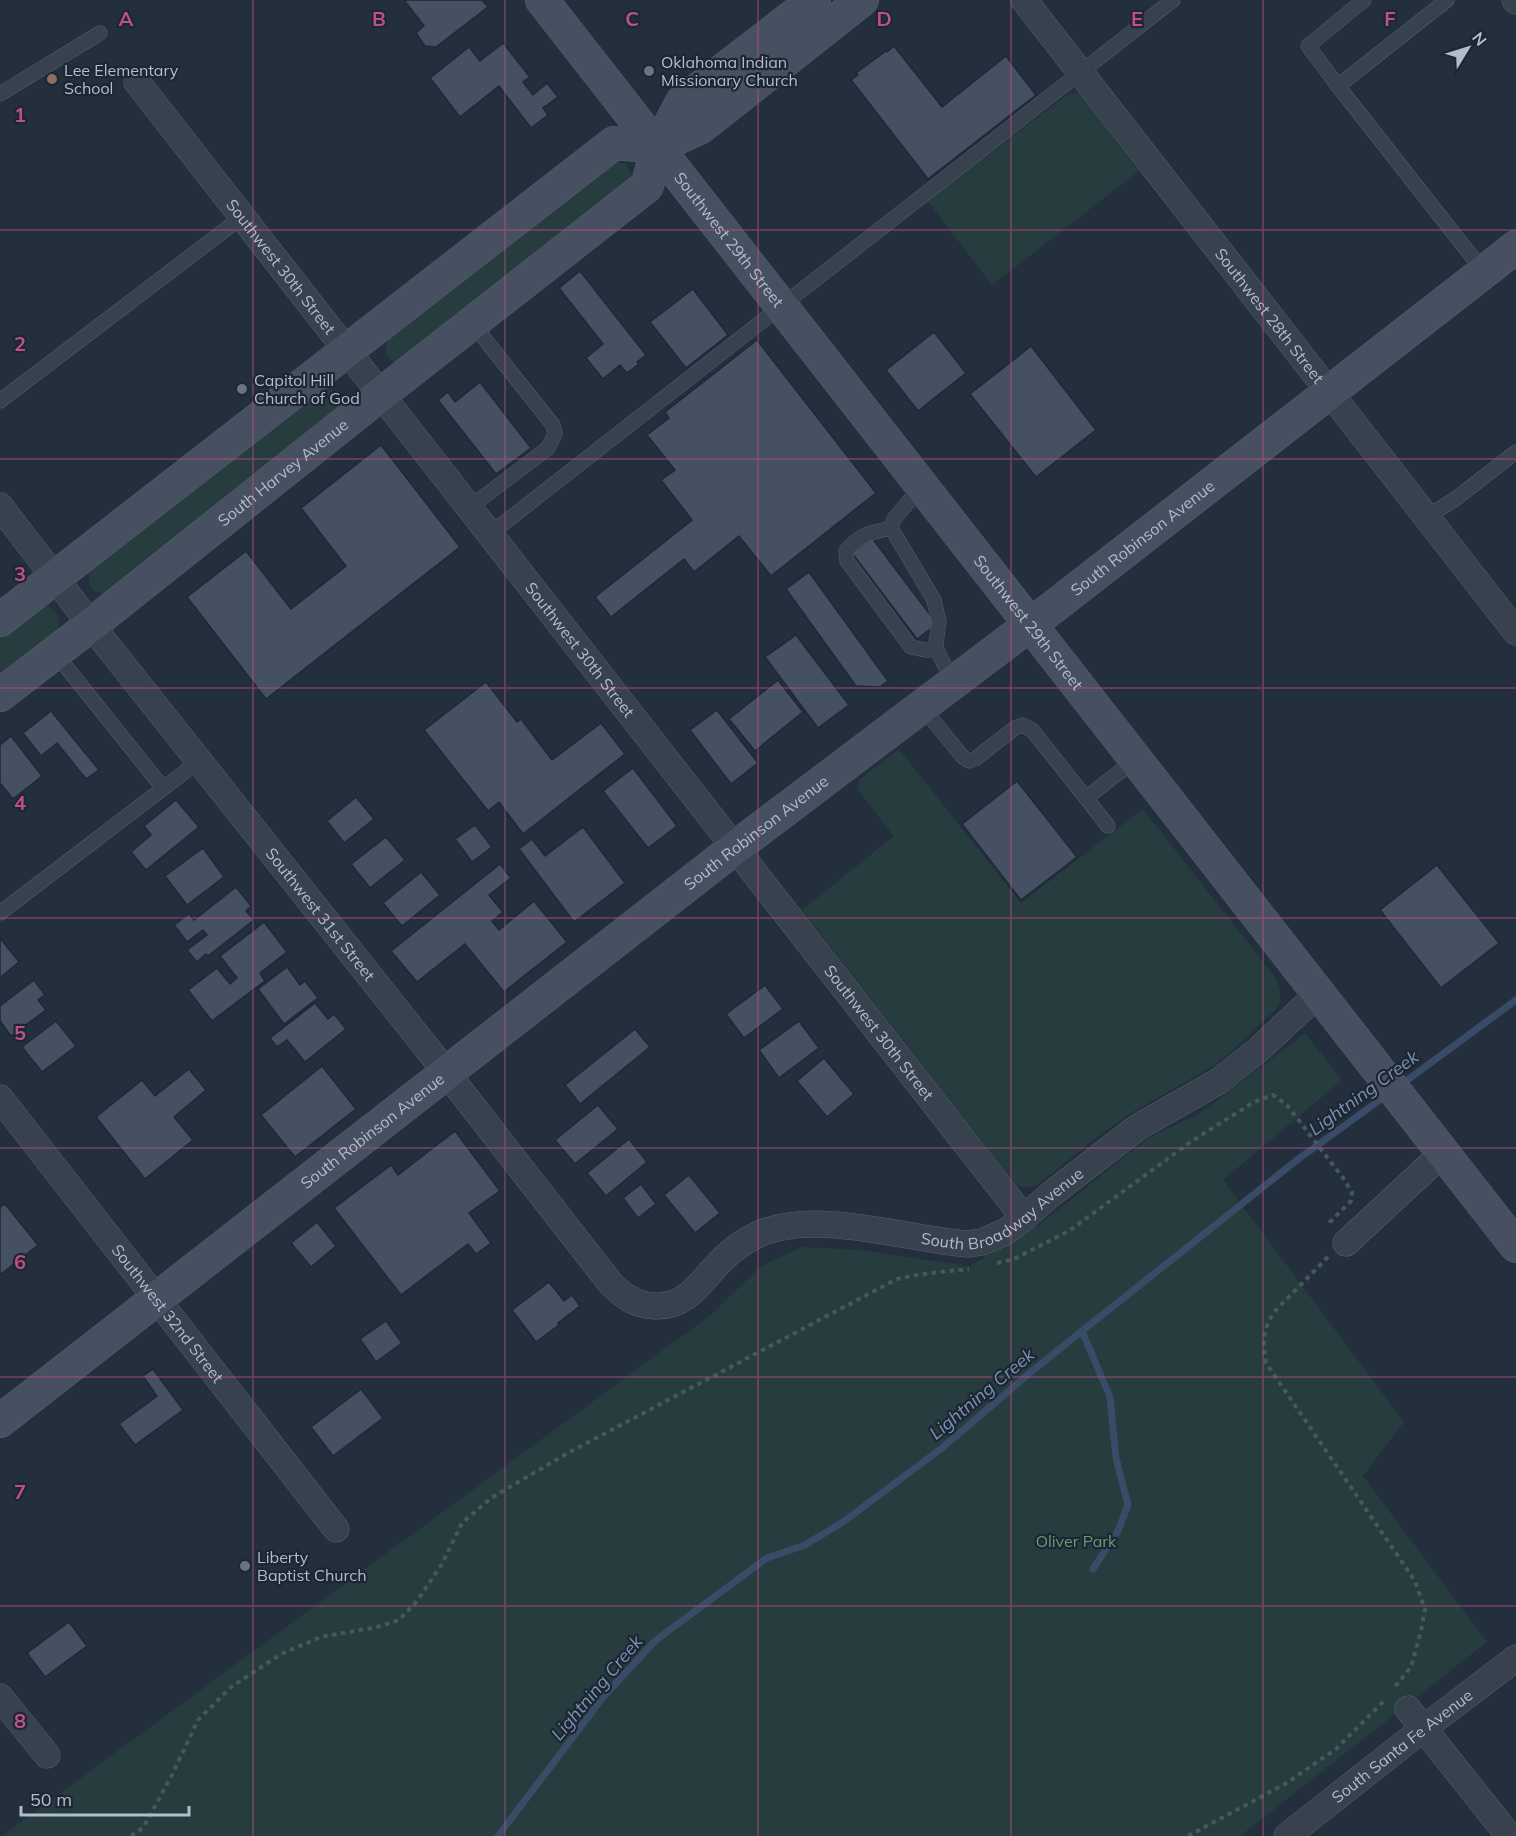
<svg xmlns="http://www.w3.org/2000/svg" width="1516" height="1836" viewBox="0 0 1516 1836" font-family="Mulish,sans-serif">
  <style>
    .green { fill: #263c3f }
    .lines { fill: none; stroke-linecap: round; stroke-linejoin: round }
    .stream { stroke: #394c67; stroke-width: 7 }
    .building { fill: #455162; stroke: #1f2835; stroke-width: 1.5 }
    .lane-casing { stroke: #565f6c; stroke-width: 15 }
    .street-casing { stroke: #565f6c; stroke-width: 27 }
    .secondary-casing { stroke: #565f6c; stroke-width: 34 }
    .path { stroke: #44595c; stroke-width: 4; stroke-dasharray: 4.5 4.5; stroke-linecap: butt }
    .lane { stroke: #38414e; stroke-width: 14 }
    .street { stroke: #38414e; stroke-width: 26 }
    .secondary { stroke: #465061; stroke-width: 33 }
    .grid { fill: none; stroke: #bd5182; stroke-width: 1.5; stroke-opacity: 0.55 }
    .worship-dot { fill: #6b7280; stroke: #1d2633; stroke-width: 2 }
    .education-dot { fill: #8d6e63; stroke: #1d2633; stroke-width: 2 }
    .labels { text-anchor: middle; stroke-width: 4.5; stroke-linejoin: round; paint-order: stroke }
    .poi-label { font-size: 16px; fill: #b4bcc9; stroke: #1d2633; text-anchor: start }
    .street-label { font-size: 16px; fill: #b4bcc9; stroke: #1d2633 }
    .park-label { font-size: 16px; fill: #6b9a76; stroke: #1d2633 }
    .water-label { font-size: 18px; font-style: italic; fill: #7c92b1; stroke: #1d2633 }
    .grid-label { font-size: 20px; text-anchor: middle; font-weight: bold; fill: #bd5182; stroke: #1d2633; stroke-width: 4.5; stroke-linejoin: round; paint-order: stroke }
  </style>
  <rect width="100%" height="100%" fill="#242f3e"/>
  <g class="green">
    <polygon points="1070,93 1080,94 1139,171 992,285 927,200"/>
    <path d="M617,162l9,2 5,8v9l-232,182c-14,-3 -16,-14 -10,-26l222,-173z"/>
    <path d="M328,388l11,6 3,7 -1,6 -231,185c-15,4 -25,-5 -20,-21l233,-181z"/>
    <path d="M48,606c11,6 13,13 9,25l-57,44v-38l39,-30z"/>
    <path d="M899,749l122,154 122,-94 132,168c5,11 7,19 3,30l-49,47 -14,11 -84,48 -33,23 -58,47c-10,6 -15,6 -25,1l-213,-274 92,-74 -37,-47 2,-9z"/>
    <polygon points="1305,1033 1342,1080 1223,1180 1404,1422 1363,1476 1487,1642 1240,1836 2,1836 712,1314 761,1266 802,1247 859,1250 970,1266 1039,1225 1148,1138 1201,1113"/>
  </g>
  <g class="lines">
    <g class="stream">
      <polyline points="1402,1084 1516,1000"/>
      <polyline points="1082,1331 1110,1397 1116,1458 1128,1505 1118,1531 1093,1569"/>
      <polyline points="498,1836 604,1696 656,1640 767,1558 805,1545 843,1522 942,1448 1031,1372 1082,1331 1297,1160 1388,1094"/>
    </g>
  </g>
  <g class="building">
    <polygon points="404,0 482,0 488,7 436,47 425,46 416,33 424,26"/>
    <polygon points="503,43 530,77 523,82 533,95 547,83 558,97 543,108 548,115 531,128 499,86 460,117 430,78 469,47 480,61"/>
    <polygon points="894,46 942,107 1006,56 1036,95 928,179 851,80 858,75 856,73 886,51 887,52"/>
    <polygon points="580,271 646,355 637,362 639,364 627,373 620,365 603,379 586,358 603,344 559,288"/>
    <polygon points="693,289 728,335 686,368 650,322"/>
    <polygon points="934,332 966,373 918,411 886,370"/>
    <polygon points="757,340 876,493 771,576 739,536 694,572 684,559 611,617 595,597 692,520 661,480 675,470 647,435 669,418 665,412"/>
    <polygon points="1031,346 1096,430 1036,477 970,394"/>
    <polygon points="480,382 531,448 496,474 438,400 448,392 455,402"/>
    <polygon points="381,445 460,547 266,699 187,597 246,551 291,609 346,566 301,508"/>
    <polygon points="872,538 937,624 917,639 852,553"/>
    <polygon points="809,572 888,681 880,687 856,686 786,589"/>
    <polygon points="796,635 849,705 818,728 765,657"/>
    <polygon points="778,680 803,712 755,751 729,719"/>
    <polygon points="486,682 517,722 521,719 552,760 601,723 625,754 523,834 499,802 488,811 424,730"/>
    <polygon points="717,710 758,763 731,784 690,730"/>
    <polygon points="51,711 99,770 86,779 57,743 41,756 23,733"/>
    <polygon points="11,736 42,776 13,799 0,783 0,745"/>
    <polygon points="633,768 677,826 648,848 603,791"/>
    <polygon points="1017,781 1077,857 1021,900 962,824"/>
    <polygon points="356,797 374,819 344,843 327,821"/>
    <polygon points="176,800 199,827 146,870 131,852 151,835 144,826"/>
    <polygon points="475,825 492,847 472,862 455,839"/>
    <polygon points="583,827 625,883 574,922 519,849 532,839 545,856"/>
    <polygon points="386,837 405,860 370,888 351,864"/>
    <polygon points="203,848 224,877 187,905 165,876"/>
    <polygon points="500,864 511,878 489,895 503,912 492,921 499,930 534,901 567,942 504,992 465,944 417,982 391,951"/>
    <polygon points="1437,865 1499,943 1441,988 1380,910"/>
    <polygon points="421,872 440,895 402,926 383,903"/>
    <polygon points="236,887 251,906 246,911 254,920 208,956 206,954 197,962 187,950 207,935 203,930 187,942 174,925 189,914 194,920"/>
    <polygon points="264,922 287,952 260,973 265,981 212,1021 188,990 217,968 230,984 237,978 220,956"/>
    <polygon points="0,938 19,962 0,978"/>
    <polygon points="287,967 300,985 305,981 318,998 284,1024 258,989"/>
    <polygon points="34,980 45,995 38,1000 46,1010 11,1036 0,1021 0,1006"/>
    <polygon points="765,985 783,1009 744,1038 726,1014"/>
    <polygon points="315,1003 328,1019 334,1014 346,1029 305,1062 287,1040 277,1047 270,1038"/>
    <polygon points="56,1021 76,1046 42,1072 22,1047"/>
    <polygon points="799,1021 819,1048 779,1078 759,1050"/>
    <polygon points="635,1029 650,1047 580,1104 565,1085"/>
    <polygon points="824,1058 854,1094 827,1117 797,1081"/>
    <polygon points="322,1066 356,1109 295,1157 261,1115"/>
    <polygon points="189,1069 206,1090 174,1117 193,1140 145,1179 96,1117 142,1080 155,1096"/>
    <polygon points="598,1105 618,1129 575,1164 555,1140"/>
    <polygon points="455,1131 500,1191 469,1213 491,1243 476,1254 468,1244 401,1295 334,1208 391,1165 398,1175"/>
    <polygon points="629,1139 647,1162 606,1196 587,1173"/>
    <polygon points="689,1175 720,1213 695,1233 664,1195"/>
    <polygon points="641,1184 656,1204 638,1218 623,1198"/>
    <polygon points="5,1204 38,1245 0,1275 0,1207"/>
    <polygon points="317,1222 336,1246 311,1267 291,1243"/>
    <polygon points="549,1282 564,1301 572,1295 580,1306 558,1323 559,1325 536,1342 512,1310"/>
    <polygon points="386,1321 402,1343 376,1362 360,1339"/>
    <polygon points="153,1369 183,1410 135,1445 119,1424 157,1396 143,1376"/>
    <polygon points="361,1389 383,1418 333,1456 311,1427"/>
    <polygon points="69,1622 87,1646 45,1677 27,1653"/>
  </g>
  <g class="lines">
    <defs>
      <g id="lane">
        <polyline points="1447,0 1338,86 1484,272"/>
        <polyline points="1338,86 1308,46 1364,0"/>
        <polyline points="0,94 100,33"/>
        <polyline points="0,401 242,217"/>
        <polyline points="922,486 894,519 891,528 934,600 939,622 936,643 937,650 953,682"/>
        <polyline points="469,508 548,448 555,434 553,425 472,323"/>
        <polyline points="1426,517 1454,500 1516,452"/>
        <path d="M891,528c-22,5 -31,6 -45,23l1,10 64,86 14,3h12"/>
        <polyline points="490,534 1173,0"/>
        <polyline points="55,653 163,788"/>
        <polyline points="921,706 963,757 969,761 975,759 1015,728 1022,725 1032,730 1086,798 1136,759"/>
        <polyline points="1086,798 1108,826"/>
        <polyline points="0,913 199,761"/>
      </g>
      <g id="street">
        <path id="s1" d="M1024,0l492,632"/>
        <polyline points="1515,0 1516,1"/>
        <path id="s2" d="M137,82l887,1136"/>
        <path id="s3" d="M0,506l91,119 355,447 165,212c13,13 25,21 44,22 30,1 44,-21 62,-41 11,-12 25,-23 40,-30 59,-27 148,4 210,9l15,-2 23,-10 19,-14 26,-23 88,-68 81,-46 39,-31 61,-57"/>
        <path id="s4" d="M0,1098l336,431"/>
        <polyline points="1346,1243 1443,1153"/>
        <polyline points="0,1697 47,1755"/>
        <polyline points="1408,1709 1509,1836"/>
        <path id="s5" d="M1287,1836l137,-108 92,-70"/>
      </g>
      <g id="secondary">
        <path id="s6" d="M542,0l974,1246"/>
        <polyline points="0,620 614,143 658,147 701,127 862,0"/>
        <path id="s7" d="M0,695l91,-70 289,-230 267,-209 11,-39 24,-45 132,-102"/>
        <path id="s8" d="M0,1421l736,-574 320,-242 460,-358"/>
      </g>
    </defs>
    <use href="#lane" class="lane-casing"/>
    <use href="#street" class="street-casing"/>
    <use href="#secondary" class="secondary-casing"/>
    <g class="path">
      <path d="M1328,1257l-54,55c-12,19 -11,30 -8,51l149,218 10,28 -4,22 -10,36 -17,21"/>
      <polyline points="997,1263 1014,1259 1069,1231 1192,1141 1254,1102 1273,1095 1287,1105 1343,1178 1352,1192 1351,1201 1330,1222 1329,1226"/>
      <polyline points="131,1836 143,1828 172,1775 198,1720 231,1687 281,1654 321,1637 377,1627 399,1620 417,1601 442,1564 462,1523 491,1498 568,1453 897,1279 922,1274 969,1269"/>
      <polyline points="1188,1836 1285,1784 1336,1749 1386,1699"/>
    </g>
    <use href="#lane" class="lane"/>
    <use href="#street" class="street"/>
    <use href="#secondary" class="secondary"/>
  </g>
  <path class="grid" d="M253,0v1836M505,0v1836M758,0v1836M1011,0v1836M1263,0v1836M0,230h1516M0,459h1516M0,688h1516M0,918h1516M0,1148h1516M0,1377h1516M0,1606h1516"/>
  <g class="worship-dot">
    <circle cx="649" cy="71" r="6"/>
    <circle cx="242" cy="389" r="6"/>
    <circle cx="245" cy="1566" r="6"/>
  </g>
  <circle class="education-dot" cx="52" cy="79" r="6"/>
  <g class="labels">
    <g class="poi-label">
      <text x="661" y="68">Oklahoma Indian<tspan x="661" dy="18">Missionary Church</tspan></text>
      <text x="64" y="76">Lee Elementary<tspan x="64" dy="18">School</tspan></text>
      <text x="254" y="386">Capitol Hill<tspan x="254" dy="18">Church of God</tspan></text>
      <text x="257" y="1563">Liberty<tspan x="257" dy="18">Baptist Church</tspan></text>
    </g>
    <g class="street-label">
      <text dy="6" stroke="none"><textPath href="#s6" startOffset="304">Southwest 29th Street</textPath></text>
      <text dy="6" stroke="none"><textPath href="#s2" startOffset="234">Southwest 30th Street</textPath></text>
      <text dy="6" stroke="none"><textPath href="#s1" startOffset="400">Southwest 28th Street</textPath></text>
      <text dy="6" stroke="none"><textPath href="#s7" startOffset="360">South Harvey Avenue</textPath></text>
      <text dy="6" stroke="none"><textPath href="#s8" startOffset="1444">South Robinson Avenue</textPath></text>
      <text dy="6" stroke="none"><textPath href="#s6" startOffset="790">Southwest 29th Street</textPath></text>
      <text dy="6" stroke="none"><textPath href="#s2" startOffset="720">Southwest 30th Street</textPath></text>
      <text dy="6" stroke="none"><textPath href="#s8" startOffset="958">South Robinson Avenue</textPath></text>
      <text dy="6" stroke="none"><textPath href="#s3" startOffset="519">Southwest 31st Street</textPath></text>
      <text dy="6" stroke="none"><textPath href="#s2" startOffset="1206">Southwest 30th Street</textPath></text>
      <text dy="6" stroke="none"><textPath href="#s8" startOffset="472">South Robinson Avenue</textPath></text>
      <text dy="6" stroke="none"><textPath href="#s3" startOffset="1426">South Broadway Avenue</textPath></text>
      <text dy="6" stroke="none"><textPath href="#s4" startOffset="273">Southwest 32nd Street</textPath></text>
      <text dy="6" stroke="none"><textPath href="#s5" startOffset="146">South Santa Fe Avenue</textPath></text>
    </g>
    <g class="park-label">
      <text x="1076" y="1547">Oliver Park</text>
    </g>
    <g class="water-label">
      <text transform="translate(1364 1093) rotate(-36)" y="6">Lightning Creek</text>
      <text transform="translate(982 1394) rotate(-40)" y="6">Lightning Creek</text>
      <text transform="translate(597 1688) rotate(-50)" y="6">Lightning Creek</text>
    </g>
  </g>
  <g class="grid-label">
    <text x="126" y="26">A</text>
    <text x="379" y="26">B</text>
    <text x="632" y="26">C</text>
    <text x="884" y="26">D</text>
    <text x="1137" y="26">E</text>
    <text x="1390" y="26">F</text>
    <text x="20" y="122">1</text>
    <text x="20" y="351">2</text>
    <text x="20" y="581">3</text>
    <text x="20" y="810">4</text>
    <text x="20" y="1040">5</text>
    <text x="20" y="1269">6</text>
    <text x="20" y="1499">7</text>
    <text x="20" y="1728">8</text>
  </g>
  <g transform="translate(1468 48) rotate(52)" stroke="#1d2633" stroke-width="4.5" paint-order="stroke">
  <path d="M0-4.5L10 22L0 15L-10 22Z" fill="#b4bcc9"/>
  <text y="-9" font-size="16" font-weight="bold" text-anchor="middle" fill="#b4bcc9">N</text>
  </g>
  <path d="M21 1806v9h168v-9" fill="none" stroke="#b4bcc9" stroke-width="3"/>
  <text x="30" y="1806" font-size="18" fill="#b4bcc9" stroke="#1d2633" stroke-width="4.5" paint-order="stroke">50 m</text>
</svg>
